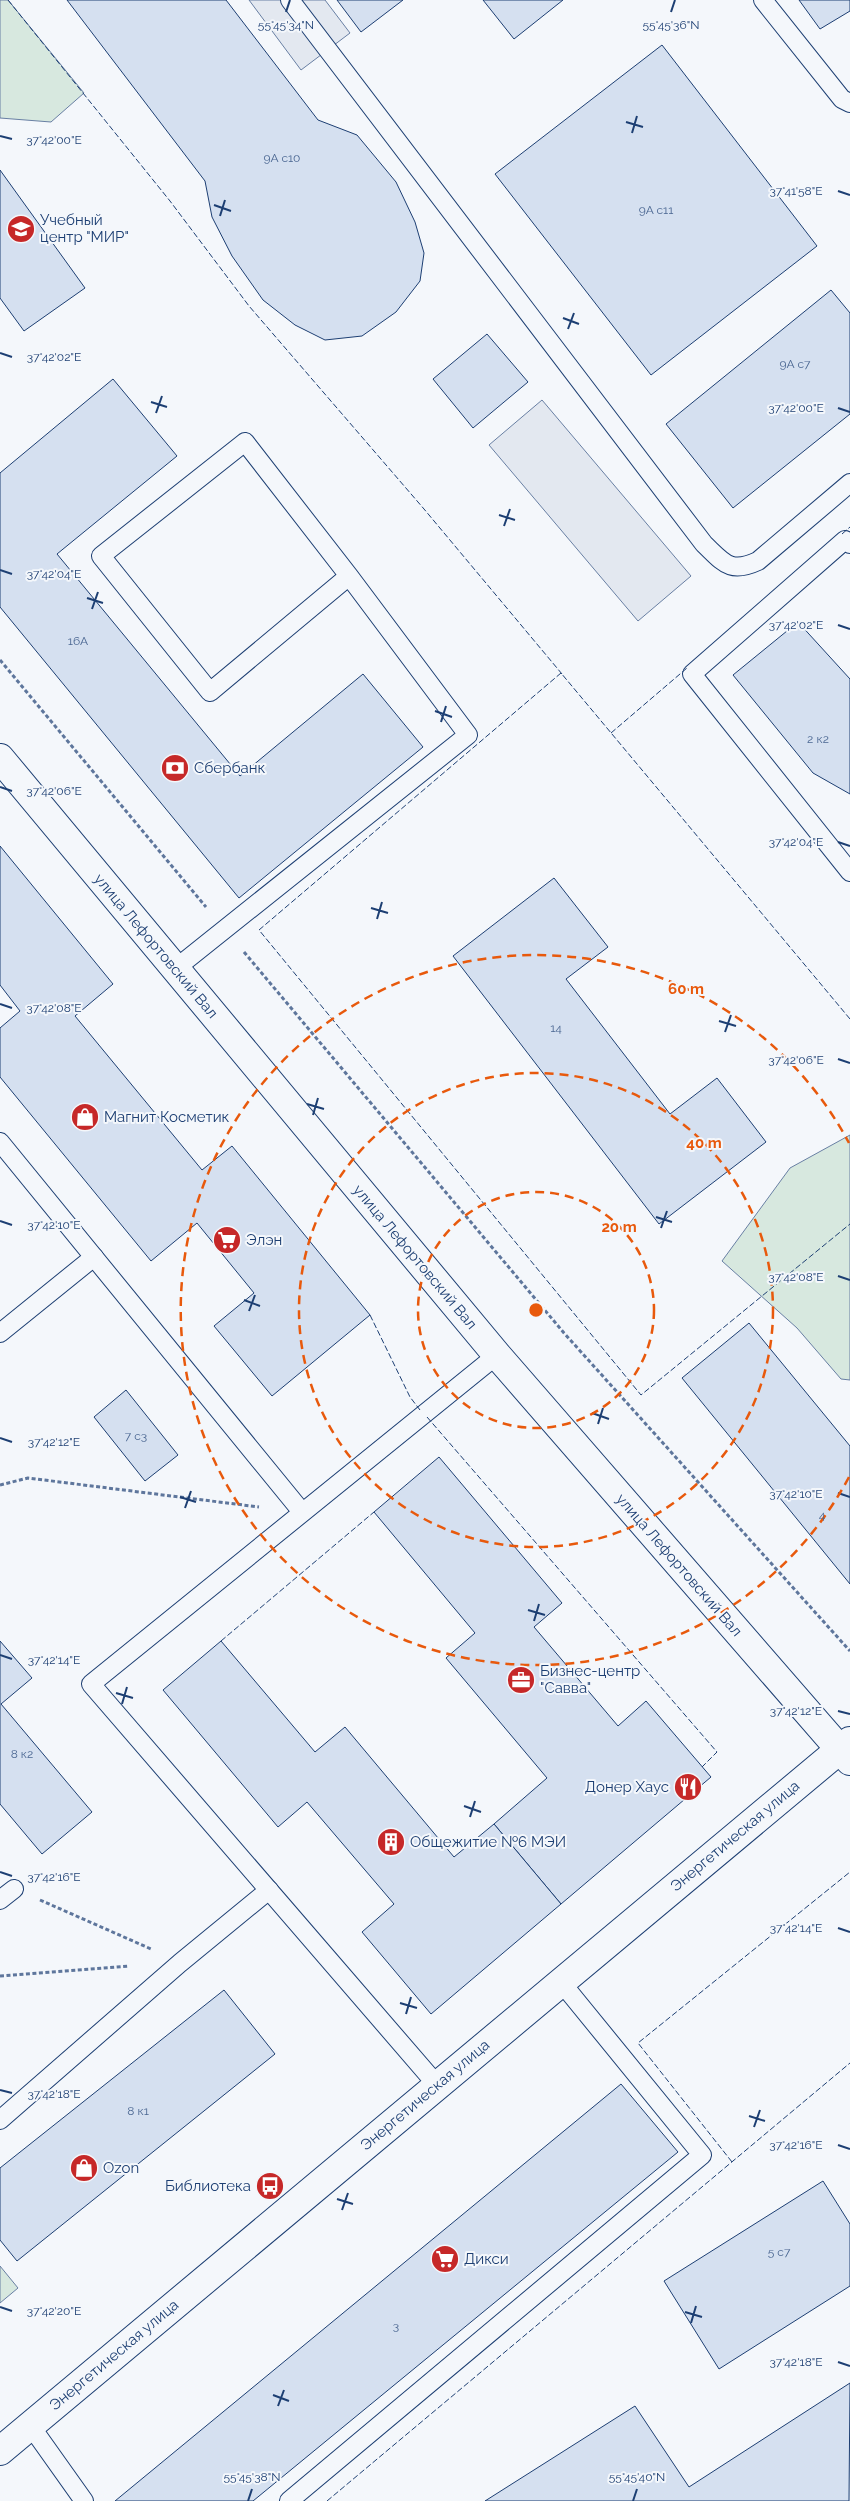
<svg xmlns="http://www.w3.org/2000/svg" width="850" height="2501" viewBox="0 0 850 2501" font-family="Raleway,sans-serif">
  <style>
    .green { fill: #d7e8df; stroke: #687fa3 }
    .parking { fill: #e3e8f0; stroke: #687fa3 }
    .building { fill: #d5e0f0; stroke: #1d3f73 }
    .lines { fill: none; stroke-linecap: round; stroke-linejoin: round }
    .service-casing { stroke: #1d3f73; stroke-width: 20 }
    .minor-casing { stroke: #1d3f73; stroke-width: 30 }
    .path { stroke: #5e769c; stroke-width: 3; stroke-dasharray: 4 2.5; stroke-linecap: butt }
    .service { stroke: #f4f7fb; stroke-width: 18 }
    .minor { stroke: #f4f7fb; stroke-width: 28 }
    .fence { stroke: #1d3f73; stroke-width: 1; stroke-dasharray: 6 2.5; stroke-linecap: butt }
    .ticks { fill: none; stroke: #1d3f73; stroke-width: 2 }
    .ring { fill: none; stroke: #e8590c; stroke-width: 2.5; stroke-dasharray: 9 6 }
    .labels { text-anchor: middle; stroke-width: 4; stroke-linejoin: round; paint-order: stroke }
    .number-label { font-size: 12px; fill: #4b6792 }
    .poi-label { font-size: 15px; fill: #1d3f73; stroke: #f4f7fb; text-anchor: start }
    .street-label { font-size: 15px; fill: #1d3f73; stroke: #f4f7fb }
    .ticks-label { font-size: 12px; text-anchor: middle; fill: #1d3f73; stroke: #f4f7fb; stroke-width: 4; stroke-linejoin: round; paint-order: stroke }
    .centre { fill: #e8590c; stroke: #f4f7fb; stroke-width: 2.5 }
    .ring-label { font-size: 15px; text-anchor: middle; font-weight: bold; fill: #e8590c; stroke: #f4f7fb; stroke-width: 4; stroke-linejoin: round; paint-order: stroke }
  </style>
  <rect width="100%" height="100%" fill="#f4f7fb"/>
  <g class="green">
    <polygon points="0,0 8,0 84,93 51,122 0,118"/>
    <polygon points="850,1135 850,1380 841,1379 797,1328 722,1261 790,1168"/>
    <polygon points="0,2266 18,2288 0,2303"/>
  </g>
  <g class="parking">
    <polygon points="249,0 325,0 350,33 301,70"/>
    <polygon points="542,400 691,576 638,621 489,445"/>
  </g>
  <g class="building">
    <polygon points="67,0 226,0 318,120 357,135 396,182 415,222 424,253 420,281 396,312 362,336 325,340 295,325 263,300 232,256 212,217 205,181"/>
    <polygon points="337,0 403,0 361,32"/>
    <polygon points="483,0 563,0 514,39"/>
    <polygon points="799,0 850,0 850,11 820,29"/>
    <polygon points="662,45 817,246 651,375 495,174"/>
    <polygon points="0,170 85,288 24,331 0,298"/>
    <polygon points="831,290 850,313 850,414 733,508 666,424"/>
    <polygon points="487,334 528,382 473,428 433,379"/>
    <polygon points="113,379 177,456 57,554 240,776 363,674 423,747 239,898 0,607 0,473"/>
    <polygon points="798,622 850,679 850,794 813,773 733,675"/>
    <polygon points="0,846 113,984 75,1016 202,1170 232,1146 370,1315 272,1396 214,1326 254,1293 197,1223 151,1261 0,1077 0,1028 20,1011 0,985"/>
    <polygon points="554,878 608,947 566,979 670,1114 717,1078 766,1142 659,1224 453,956"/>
    <polygon points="749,1323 850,1446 850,1584 682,1378"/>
    <polygon points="126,1390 178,1455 145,1481 94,1417"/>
    <polygon points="439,1457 562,1603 534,1627 618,1726 646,1701 711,1777 561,1904 494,1824 547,1778 446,1658 475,1633 374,1512"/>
    <polygon points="0,1641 32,1678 1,1704 92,1812 42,1854 0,1804"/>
    <polygon points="221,1641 315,1752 345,1727 454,1857 494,1824 561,1904 431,2014 362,1932 394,1904 307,1802 278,1827 163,1690"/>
    <polygon points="224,1990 275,2054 17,2261 0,2240 0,2168"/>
    <polygon points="621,2084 678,2152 253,2501 115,2501"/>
    <polygon points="823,2181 850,2224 850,2286 719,2369 664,2281"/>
    <polygon points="850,2383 849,2501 485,2501 635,2406 689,2487"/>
  </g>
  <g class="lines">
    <defs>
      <g id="service">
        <path d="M290,0l414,544c20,19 26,30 54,17l92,-78"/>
        <polyline points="763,0 842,99 850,103"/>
        <polyline points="850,544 845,540 692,674 850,872"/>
        <polyline points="175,969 468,735 349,576 245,442 101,556 210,692 349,576"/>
        <polyline points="0,1142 302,1512"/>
        <polyline points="0,1333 94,1257"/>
        <polyline points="0,1900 14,1889"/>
        <polyline points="437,2085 91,1684 497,1355"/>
        <polyline points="0,2120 180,1963 269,1890"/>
        <polyline points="30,2425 84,2501"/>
        <polyline points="289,2501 702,2155 561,1982"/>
      </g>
      <g id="minor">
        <polyline points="0,758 497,1355 850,1761"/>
        <polyline points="0,2451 850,1741"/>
      </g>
    </defs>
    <use href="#service" class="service-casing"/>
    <use href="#minor" class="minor-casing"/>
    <g class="path">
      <polyline points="0,660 206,907"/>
      <polyline points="244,952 564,1333 850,1651"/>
      <polyline points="0,1485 28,1478 259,1507"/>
      <polyline points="40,1900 151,1949"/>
      <polyline points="0,1976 129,1966"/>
    </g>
    <use href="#service" class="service"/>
    <use href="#minor" class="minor"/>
    <g class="fence">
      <polyline points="8,0 170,201 249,306 424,509 562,674"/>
      <polyline points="842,534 850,527"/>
      <polyline points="611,733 687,668"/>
      <polyline points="850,1019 561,673 259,930 641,1395 850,1224"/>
      <polyline points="370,1315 410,1397 420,1410"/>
      <polyline points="427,1417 717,1752 702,1767"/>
      <polyline points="221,1641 374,1512"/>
      <polyline points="732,2162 638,2043 850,1872"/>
      <polyline points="327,2501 850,2063"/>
    </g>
  </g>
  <path class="ticks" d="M286,12l4,-12M671,12l4,-12M626,122l17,5M632,133l5,-17M0,136l12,3M838,191l12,4M214,205l17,6M220,216l5,-16M563,318l16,6M568,329l6,-16M0,353l12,4M151,402l16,5M838,408l12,4M156,413l6,-17M499,515l16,5M504,526l6,-17M0,570l12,4M87,598l16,5M92,609l6,-17M838,625l12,4M435,711l17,6M441,722l5,-16M0,787l12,4M838,842l12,4M371,908l17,5M377,919l5,-17M0,1004l12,4M719,1021l17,5M725,1032l6,-17M838,1059l12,4M307,1104l17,5M313,1115l5,-17M656,1217l16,5M0,1221l12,4M661,1228l6,-17M838,1276l12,4M244,1300l16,6M249,1311l6,-16M592,1413l17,6M598,1424l5,-16M0,1438l12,4M838,1493l12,4M180,1497l16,5M185,1508l6,-17M528,1610l17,5M534,1621l5,-17M0,1655l12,4M116,1693l17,5M122,1704l5,-17M838,1711l12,3M464,1806l17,6M470,1817l5,-16M0,1872l12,4M838,1928l12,4M400,2003l17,5M406,2014l5,-17M0,2090l12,3M749,2116l16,5M754,2127l6,-17M838,2145l12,4M337,2199l16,5M342,2210l6,-17M0,2307l12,4M685,2312l17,5M691,2323l5,-17M838,2362l12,4M273,2395l16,6M278,2406l6,-16M248,2501l4,-12M633,2501l4,-12"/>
  <g class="ring">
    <circle cx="536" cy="1310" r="118"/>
    <circle cx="536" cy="1310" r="237"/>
    <path d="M849 1477A355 355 0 1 1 849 1143"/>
  </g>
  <defs>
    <symbol id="school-disc" viewBox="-11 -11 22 22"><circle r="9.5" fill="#c62828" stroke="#f4f7fb"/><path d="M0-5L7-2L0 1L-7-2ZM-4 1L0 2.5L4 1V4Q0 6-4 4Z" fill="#fff"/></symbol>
    <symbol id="bank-disc" viewBox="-11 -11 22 22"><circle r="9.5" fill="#c62828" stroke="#f4f7fb"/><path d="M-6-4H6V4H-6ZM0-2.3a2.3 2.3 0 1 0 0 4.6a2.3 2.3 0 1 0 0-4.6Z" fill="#fff"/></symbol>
    <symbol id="shop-disc" viewBox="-11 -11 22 22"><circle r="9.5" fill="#c62828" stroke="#f4f7fb"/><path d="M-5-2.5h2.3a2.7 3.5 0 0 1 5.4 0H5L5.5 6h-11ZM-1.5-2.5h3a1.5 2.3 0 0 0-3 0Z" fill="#fff"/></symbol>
    <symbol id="supermarket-disc" viewBox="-11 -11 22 22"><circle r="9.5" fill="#c62828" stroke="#f4f7fb"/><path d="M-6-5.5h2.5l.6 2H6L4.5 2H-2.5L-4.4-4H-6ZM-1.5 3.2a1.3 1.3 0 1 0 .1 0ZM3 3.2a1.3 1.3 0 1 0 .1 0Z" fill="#fff"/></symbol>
    <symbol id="office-disc" viewBox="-11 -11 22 22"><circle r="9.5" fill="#c62828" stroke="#f4f7fb"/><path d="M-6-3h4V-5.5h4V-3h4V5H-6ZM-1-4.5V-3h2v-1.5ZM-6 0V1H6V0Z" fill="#fff"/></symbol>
    <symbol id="restaurant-disc" viewBox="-11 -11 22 22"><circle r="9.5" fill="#c62828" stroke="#f4f7fb"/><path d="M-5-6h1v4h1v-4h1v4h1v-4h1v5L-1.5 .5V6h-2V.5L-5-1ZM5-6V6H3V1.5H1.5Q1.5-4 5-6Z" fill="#fff"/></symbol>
    <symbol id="building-disc" viewBox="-11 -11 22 22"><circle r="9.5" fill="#c62828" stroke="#f4f7fb"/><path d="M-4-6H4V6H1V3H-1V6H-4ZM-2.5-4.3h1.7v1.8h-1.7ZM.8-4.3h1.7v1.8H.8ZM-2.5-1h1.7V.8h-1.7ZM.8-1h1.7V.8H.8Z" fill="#fff"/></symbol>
    <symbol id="bus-disc" viewBox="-11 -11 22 22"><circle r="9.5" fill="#c62828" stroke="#f4f7fb"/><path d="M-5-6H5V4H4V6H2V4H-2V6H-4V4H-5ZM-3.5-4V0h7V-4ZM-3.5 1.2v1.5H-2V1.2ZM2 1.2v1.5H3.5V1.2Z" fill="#fff"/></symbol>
  </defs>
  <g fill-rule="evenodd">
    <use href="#school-disc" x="5" y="213" width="32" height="32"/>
    <use href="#bank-disc" x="159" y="752" width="32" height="32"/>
    <use href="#shop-disc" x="69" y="1101" width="32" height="32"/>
    <use href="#supermarket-disc" x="211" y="1224" width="32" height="32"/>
    <use href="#office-disc" x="505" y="1664" width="32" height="32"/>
    <use href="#restaurant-disc" x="672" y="1771" width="32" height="32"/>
    <use href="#building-disc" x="375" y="1826" width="32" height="32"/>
    <use href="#shop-disc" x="68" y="2152" width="32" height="32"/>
    <use href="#bus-disc" x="254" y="2170" width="32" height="32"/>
    <use href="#supermarket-disc" x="429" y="2243" width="32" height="32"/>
  </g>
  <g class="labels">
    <g class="number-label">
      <text x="282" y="162">9А с10</text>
      <text x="656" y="214">9А с11</text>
      <text x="795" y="368">9А с7</text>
      <text x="78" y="645">16А</text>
      <text x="818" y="743">2 к2</text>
      <text x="556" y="1032">14</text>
      <text x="136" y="1440">7 с3</text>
      <text x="822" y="1519">4</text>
      <text x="22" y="1758">8 к2</text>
      <text x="138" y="2115">8 к1</text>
      <text x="779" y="2256">5 с7</text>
      <text x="396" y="2330">3</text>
    </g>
    <g class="poi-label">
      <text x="40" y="225">Учебный<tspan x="40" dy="17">центр "МИР"</tspan></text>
      <text x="194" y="773">Сбербанк</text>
      <text x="104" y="1122">Магнит Косметик</text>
      <text x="246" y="1245">Элэн</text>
      <text x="540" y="1676">Бизнес-центр<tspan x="540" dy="17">"Савва"</tspan></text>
      <text x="669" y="1792" text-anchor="end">Донер Хаус</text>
      <text x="410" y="1847">Общежитие №6 МЭИ</text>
      <text x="103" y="2173">Ozon</text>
      <text x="251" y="2191" text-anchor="end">Библиотека</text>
      <text x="464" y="2264">Дикси</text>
    </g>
    <g class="street-label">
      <text transform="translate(156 946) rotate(50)" y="5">улица Лефортовский Вал</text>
      <text transform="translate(415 1257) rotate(50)" y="5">улица Лефортовский Вал</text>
      <text transform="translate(679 1565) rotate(49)" y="5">улица Лефортовский Вал</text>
      <text transform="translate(735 1836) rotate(-40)" y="5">Энергетическая улица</text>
      <text transform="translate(425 2095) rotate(-40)" y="5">Энергетическая улица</text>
      <text transform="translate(114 2355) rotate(-40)" y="5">Энергетическая улица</text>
    </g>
  </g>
  <g class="ticks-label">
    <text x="286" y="29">55°45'34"N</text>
    <text x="671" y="29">55°45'36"N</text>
    <text x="54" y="144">37°42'00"E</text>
    <text x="796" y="195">37°41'58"E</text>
    <text x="54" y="361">37°42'02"E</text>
    <text x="796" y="412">37°42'00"E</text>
    <text x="54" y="578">37°42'04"E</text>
    <text x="796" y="629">37°42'02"E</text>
    <text x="54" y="795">37°42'06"E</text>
    <text x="796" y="846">37°42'04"E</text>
    <text x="54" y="1012">37°42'08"E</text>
    <text x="796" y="1064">37°42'06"E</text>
    <text x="54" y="1229">37°42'10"E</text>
    <text x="796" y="1281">37°42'08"E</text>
    <text x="54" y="1446">37°42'12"E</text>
    <text x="796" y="1498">37°42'10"E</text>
    <text x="54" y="1664">37°42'14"E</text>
    <text x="796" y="1715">37°42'12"E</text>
    <text x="54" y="1881">37°42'16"E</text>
    <text x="796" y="1932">37°42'14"E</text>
    <text x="54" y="2098">37°42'18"E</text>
    <text x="796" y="2149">37°42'16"E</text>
    <text x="54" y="2315">37°42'20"E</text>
    <text x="796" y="2366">37°42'18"E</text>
    <text x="252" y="2481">55°45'38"N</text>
    <text x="637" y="2481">55°45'40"N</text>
  </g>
  <circle cx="536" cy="1310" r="8" class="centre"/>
  <g class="ring-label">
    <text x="686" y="994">60 m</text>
    <text x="704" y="1148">40 m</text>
    <text x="619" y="1232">20 m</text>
  </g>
</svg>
